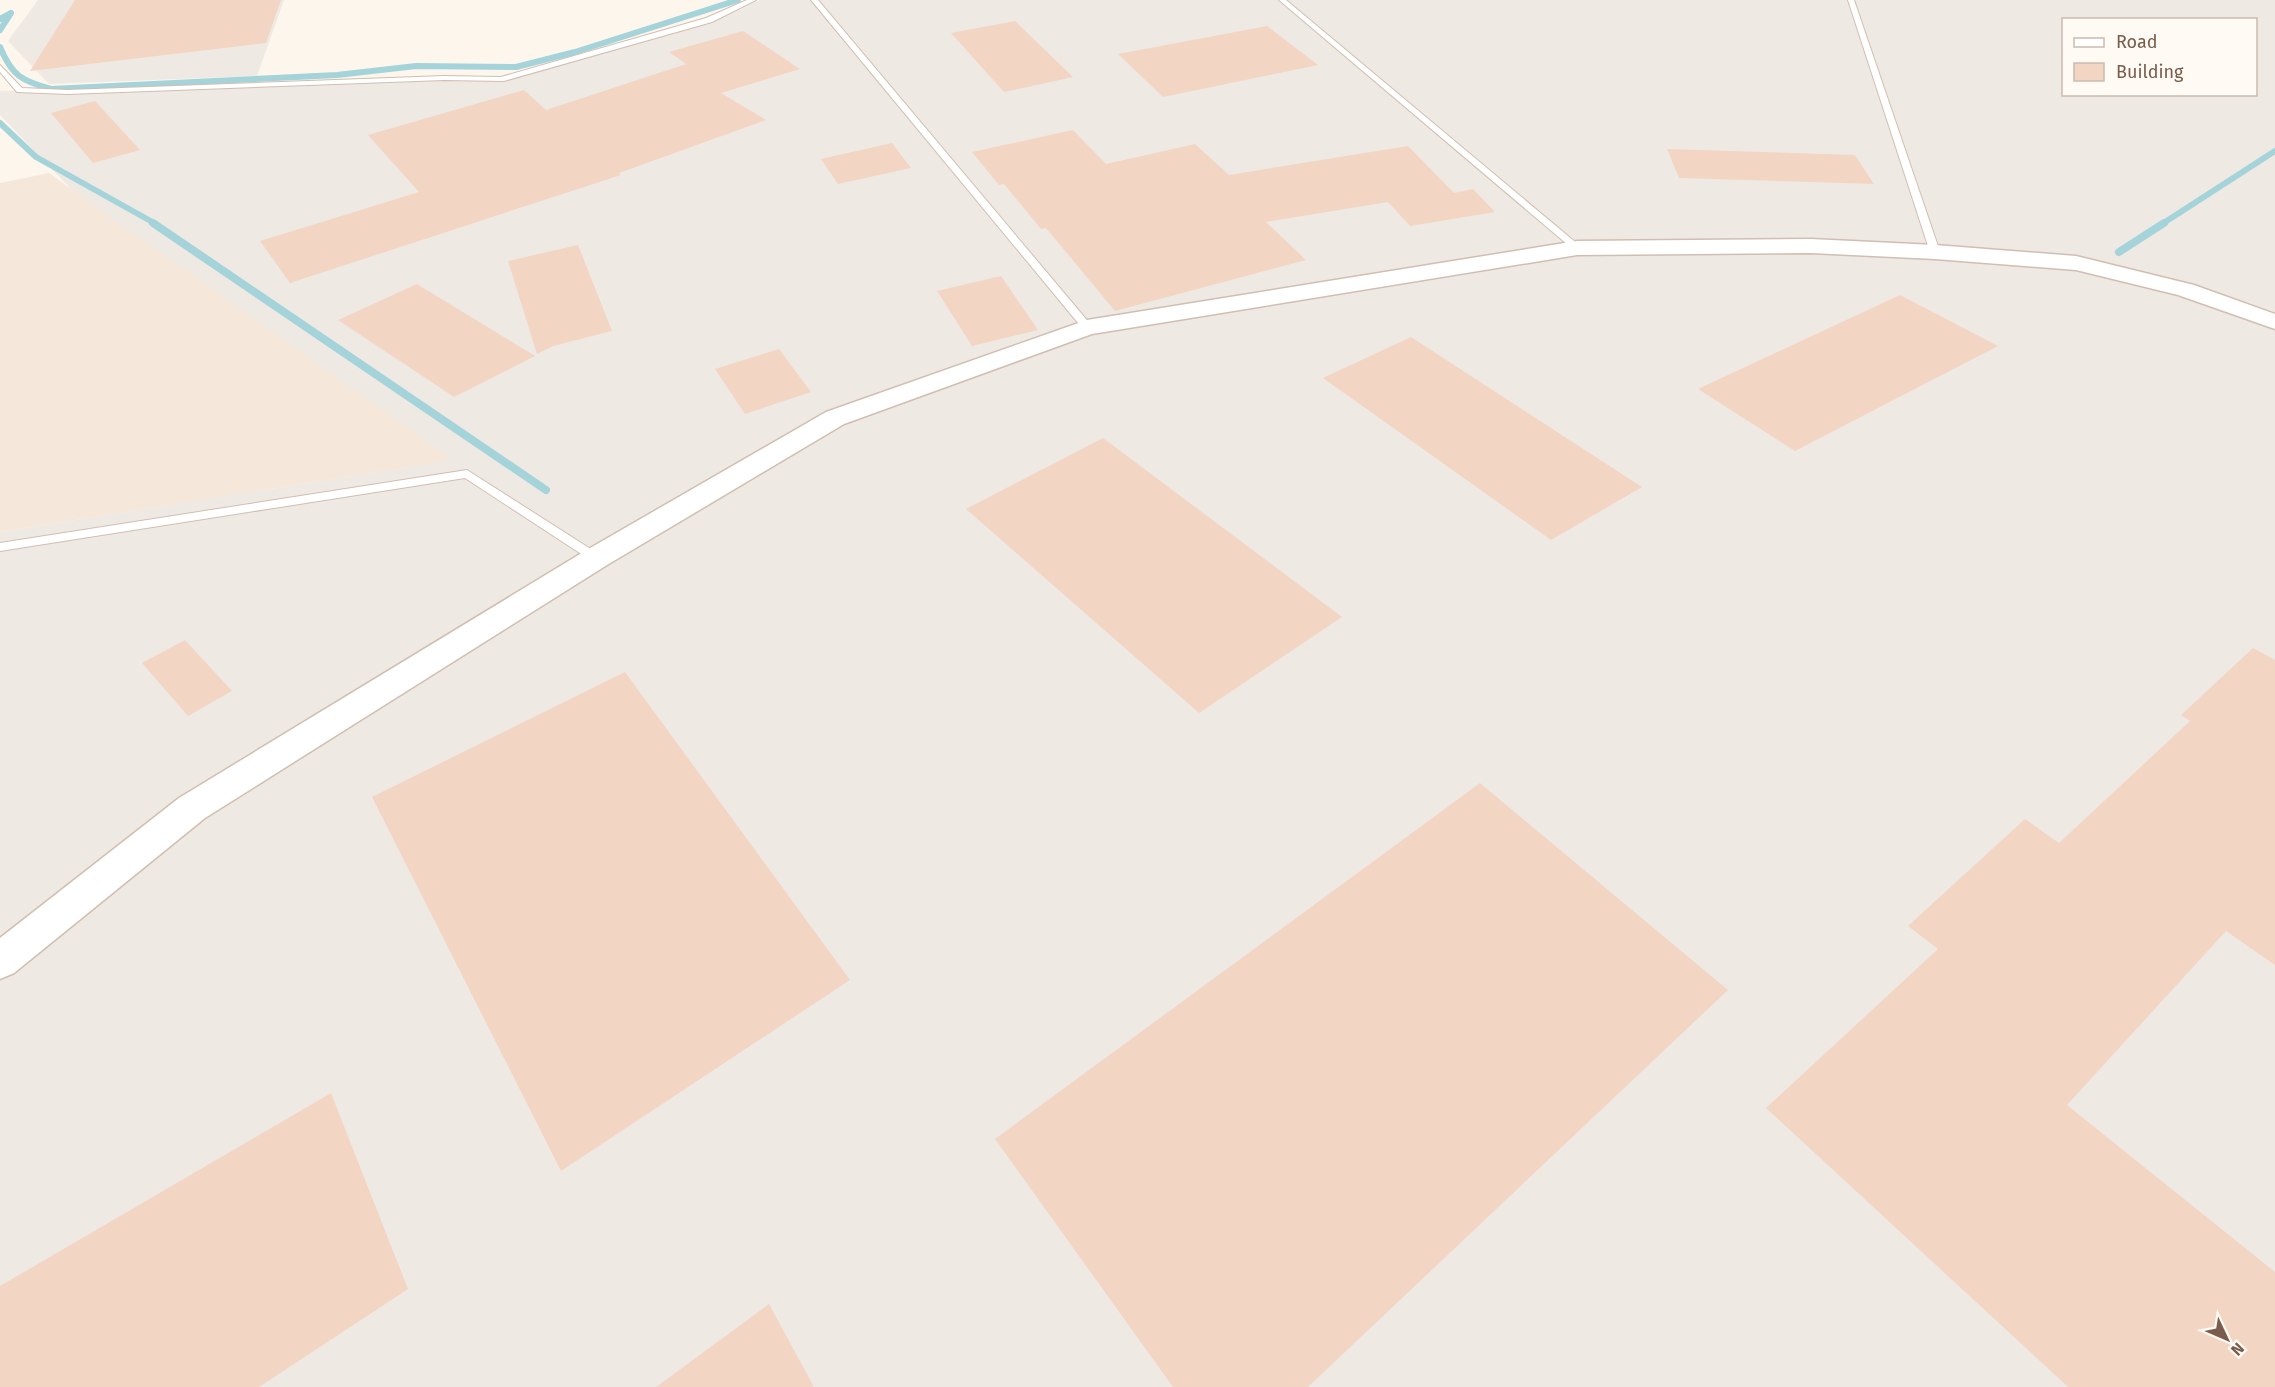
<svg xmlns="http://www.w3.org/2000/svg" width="2275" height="1387" viewBox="0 0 2275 1387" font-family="'Fira Sans',sans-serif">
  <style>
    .residential { fill: #f5e8da }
    .industrial { fill: #efe9e4; fill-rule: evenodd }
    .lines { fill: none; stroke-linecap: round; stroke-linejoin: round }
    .stream-far1 { stroke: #a5d3da; stroke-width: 6 }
    .stream { stroke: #a5d3da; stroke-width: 8 }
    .building { fill: #f3d5c3 }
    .service-casing { stroke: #d1beb0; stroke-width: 2 }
    .tertiary-casing { stroke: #d1beb0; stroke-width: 3 }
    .service { fill: #fff; fill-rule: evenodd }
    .tertiary { fill: #fff; fill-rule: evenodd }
  </style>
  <rect width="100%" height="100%" fill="#fdf6ec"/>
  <polygon class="residential" points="49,173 454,460 0,532 0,183"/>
  <g class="industrial">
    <polygon points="38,0 284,0 257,76 49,84 8,41"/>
    <path d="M760,0h1515v1387h-2275v-855l453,-72 -382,-271 -71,-74v-24l504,-13 214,-58zM2064,20h192v74h-192z"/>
  </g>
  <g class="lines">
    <g class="stream-far1">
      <polyline points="0,19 11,13 0,30"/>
      <path d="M0,47c12,29 22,34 51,42l286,-14 79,-9 100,1 59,-15 163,-52"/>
      <polyline points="0,123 36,157 156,224"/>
      <polyline points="2162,224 2275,151"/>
    </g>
    <g class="stream">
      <polyline points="153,223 546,490"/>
      <polyline points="2119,252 2164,223"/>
    </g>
  </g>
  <g class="building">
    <polygon points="75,0 281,0 266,43 30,71"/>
    <polygon points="1015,21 1073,77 1004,92 951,33"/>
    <polygon points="1267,26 1318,65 1163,97 1118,54"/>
    <polygon points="743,31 800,69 721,93 766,120 619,173 621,175 290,283 260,241 419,192 368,135 524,90 546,110 686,64 669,52"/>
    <polygon points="95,101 140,150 93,163 51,113"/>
    <polygon points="1073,130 1106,164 1195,144 1229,175 1408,146 1454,193 1473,189 1495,212 1410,226 1388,202 1266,222 1306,260 1115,311 1046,228 1041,229 1004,184 999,185 972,152"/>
    <polygon points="892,143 911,168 838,184 821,159"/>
    <polygon points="1667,149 1855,155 1874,184 1679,178"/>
    <polygon points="578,245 612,331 553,346 537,354 508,261"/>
    <polygon points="1001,276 1038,330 972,346 937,291"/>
    <polygon points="417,284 535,356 454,397 338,320"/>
    <polygon points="1900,295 1998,346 1795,451 1698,389"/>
    <polygon points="1411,337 1642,487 1551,540 1323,378"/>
    <polygon points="779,349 811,392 745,414 715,369"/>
    <polygon points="1103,438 1342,617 1199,713 966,509"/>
    <polygon points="185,640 232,691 188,716 142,663"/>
    <polygon points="2253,648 2275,660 2275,965 2226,931 2067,1105 2275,1272 2275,1387 2068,1387 1766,1108 1938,949 1908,926 2025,819 2059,843 2190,721 2181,715"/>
    <polygon points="625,672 850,980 561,1171 372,797"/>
    <polygon points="1480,783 1728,990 1308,1387 1173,1387 995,1139"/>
    <polygon points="331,1093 408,1289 259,1387 0,1387 0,1286"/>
    <polygon points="769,1304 814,1387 656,1387"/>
  </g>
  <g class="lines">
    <defs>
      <g id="service">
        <polygon points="747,0 756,0 712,22 504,81 444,80 68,94 17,92 0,72 0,65 22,88 68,90 444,76 501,77 706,18"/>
        <polygon points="811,0 818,0 1091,325 1091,329 1083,329"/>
        <polygon points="1279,0 1286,0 1580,246 1580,250 1574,250"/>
        <polygon points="1848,0 1854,0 1940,252 1938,254 1930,252"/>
        <polygon points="467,470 600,555 602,558 600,561 592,561 465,478 0,551 0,543"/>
      </g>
      <polygon id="tertiary" points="1811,239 1935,245 2076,256 2194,285 2275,314 2275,329 2178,295 2076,270 1935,259 1811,253 1577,255 1092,334 844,424 607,565 205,818 14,973 0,979 0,938 179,798 585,551 826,412 1087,320 1577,241"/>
    </defs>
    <use href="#service" class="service-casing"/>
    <use href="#tertiary" class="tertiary-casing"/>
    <use href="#service" class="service"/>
    <use href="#tertiary" class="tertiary"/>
  </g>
  <rect x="2062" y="18" width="195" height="78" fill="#fffaf3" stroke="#cabbb1" stroke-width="1.5"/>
  <rect x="2074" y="38" width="30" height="9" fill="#ffffff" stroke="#cabbb1" stroke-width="1.5"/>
  <text x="2116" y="48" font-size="18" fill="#7a5c4d">Road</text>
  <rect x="2074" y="63" width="30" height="18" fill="#f3d5c3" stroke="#cabbb1" stroke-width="1.5"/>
  <text x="2116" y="78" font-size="18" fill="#7a5c4d">Building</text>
  <g transform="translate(2227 1339) rotate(134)" stroke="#fffaf3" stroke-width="4.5" paint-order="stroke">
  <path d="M0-4.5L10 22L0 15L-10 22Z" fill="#7a5c4d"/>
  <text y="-9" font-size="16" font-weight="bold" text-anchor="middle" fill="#7a5c4d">N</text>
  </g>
</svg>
